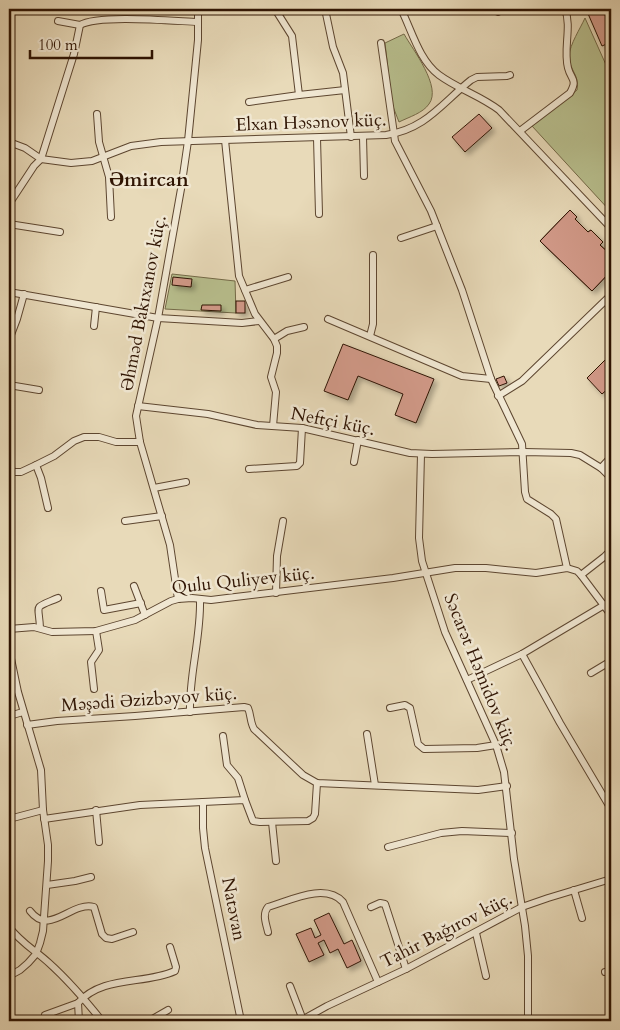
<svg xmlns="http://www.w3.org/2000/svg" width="620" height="1030" viewBox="0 0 620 1030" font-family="Cardo,serif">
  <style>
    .green { fill: #b8bf8e; stroke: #746a48 }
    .building { fill: #d29a89; stroke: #2f1403; fill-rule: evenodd; filter: url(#shadow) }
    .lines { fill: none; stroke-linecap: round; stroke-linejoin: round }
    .street-casing { stroke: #5d4630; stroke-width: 8 }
    .street { stroke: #f0e7d2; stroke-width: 6 }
    .labels { text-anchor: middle; stroke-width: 5; stroke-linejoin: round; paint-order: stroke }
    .street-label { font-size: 18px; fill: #2f1403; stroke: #f0e7d2 }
    .quarter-label { font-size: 20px; font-weight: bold; fill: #2f1403; stroke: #f0e7d2 }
  </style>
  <defs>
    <filter id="shadow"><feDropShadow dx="3.5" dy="3.5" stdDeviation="2.5" flood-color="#0004"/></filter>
  </defs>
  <rect width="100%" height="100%" fill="#e8dab9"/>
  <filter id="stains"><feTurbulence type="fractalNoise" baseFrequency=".004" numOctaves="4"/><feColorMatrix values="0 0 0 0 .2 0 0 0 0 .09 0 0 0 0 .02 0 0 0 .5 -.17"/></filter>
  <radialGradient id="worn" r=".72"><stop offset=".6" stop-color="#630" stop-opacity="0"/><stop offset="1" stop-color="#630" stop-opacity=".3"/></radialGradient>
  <g class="green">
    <path d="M585,18l26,58v136l-79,-86 45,-36c3,-15 -8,-20 -8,-34 1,-12 11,-27 16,-38z"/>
    <path d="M404,34c9,16 38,53 25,70 -6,9 -20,13 -30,18l-7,-18 -7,-61z"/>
    <polygon points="172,274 235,281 236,313 165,309"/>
  </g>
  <g class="building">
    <polygon points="586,9 602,9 611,27 611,42 602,46"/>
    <polygon points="479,114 492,128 465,152 452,137"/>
    <path d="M570,210l7,7 -2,2 13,13 3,-2 12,12 -3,3 11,10v16l-19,20 -52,-50zM570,230l32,33 -13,12 -32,-33z"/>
    <polygon points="570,210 577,217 575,219 588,232 591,230 603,242 600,245 611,255 611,271 592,291 540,241"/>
    <polygon points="173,277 192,279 191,287 172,285"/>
    <rect x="236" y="301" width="9" height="12"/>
    <polygon points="202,305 221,305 221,311 201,310"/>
    <polygon points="343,344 434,379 416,423 395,415 403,394 358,376 348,400 324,391"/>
    <polygon points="611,354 611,386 602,394 587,378"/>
    <polygon points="504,376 507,383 499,386 496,379"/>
    <polygon points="329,913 344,944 352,940 361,961 347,968 338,949 330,953 324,940 318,943 324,955 309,962 296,934 311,928 315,938 321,935 314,920"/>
  </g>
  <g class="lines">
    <defs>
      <g id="street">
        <polyline points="275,9 292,36 299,95 345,90"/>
        <polyline points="325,9 333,47 343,73 351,137"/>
        <path d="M401,9c11,22 18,51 38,66 19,14 42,21 60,35l112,118"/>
        <polyline points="497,9 498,12"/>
        <polyline points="58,21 80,25"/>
        <polyline points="381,43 395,141 431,211 462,290 491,379 522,444 525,492 527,499 551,514 556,519 567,568"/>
        <polyline points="249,102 299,95"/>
        <polyline points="97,114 99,142 109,177 111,217"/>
        <path d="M520,131l50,-38c8,-14 1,-13 -2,-25 -5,-19 4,-41 -3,-59"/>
        <polyline points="363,137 364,176"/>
        <polyline points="317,138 319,214"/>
        <polyline points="225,140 239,276 255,314 274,339 277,346 277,353 271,377 276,392 273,426"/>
        <path d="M9,142l16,6 16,11 30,4 21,-2 39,-15 30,-4 225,-7c40,-6 56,-32 85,-55l6,-3 30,-1 3,-1"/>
        <path d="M9,204l25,-38 7,-7 33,-105 6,-29c18,-11 94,-4 118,-3"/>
        <polyline points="9,224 60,232"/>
        <polyline points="401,238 437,226"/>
        <polyline points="245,290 288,277"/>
        <polyline points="9,292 158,318 242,323 259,321"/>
        <polyline points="328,319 462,376 491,379"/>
        <polyline points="94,326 96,307"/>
        <polyline points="370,336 373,324 373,255"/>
        <polyline points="274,339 287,331 304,327"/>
        <polyline points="9,340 17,319 24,294"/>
        <polyline points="9,385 39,390"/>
        <polyline points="498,396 522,381 611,295"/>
        <polyline points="138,406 208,414 257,425 302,428 410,453 432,454 524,452 571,453 580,455 601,468"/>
        <polyline points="421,454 419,538 422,561 445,632 496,745 504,772 514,859 525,926 528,956 528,1021"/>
        <polyline points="611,457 601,468 611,478"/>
        <polyline points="354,462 358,440"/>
        <polyline points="36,465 41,478 48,508"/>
        <polyline points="9,467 14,472 21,472 36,465 54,456 74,441 84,437 99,437 116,442 140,442"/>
        <polyline points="249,469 297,466 300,463 302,428"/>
        <polyline points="154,488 186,482"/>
        <polyline points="125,521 162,516"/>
        <polyline points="581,575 604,557 611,550"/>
        <polyline points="134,586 145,615"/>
        <polyline points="101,591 104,610 141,603"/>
        <polyline points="276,593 277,556 283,521"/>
        <polyline points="178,599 170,545 140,442 136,416 158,318 181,189 188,141 198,40 198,9"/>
        <path d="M40,628c-1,-25 -8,-19 18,-30"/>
        <polyline points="9,629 34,627 52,632 96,631 135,620 171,601 178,599 192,598 211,600 227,598 393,578 455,568 486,568 536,573 567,568 577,571 581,575 611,615"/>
        <polyline points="9,649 18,692 41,770 43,810 48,845 48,861 43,931 40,943 36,954 28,963 20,970 9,976"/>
        <polyline points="522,654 560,723 611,809"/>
        <polyline points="591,673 611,661"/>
        <polyline points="467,680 522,654 611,601"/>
        <polyline points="94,689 91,662 99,650 96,631"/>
        <polyline points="390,708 405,705 410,708 418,744 424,749 477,748 496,745"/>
        <path d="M190,712c-1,-38 11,-74 10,-112"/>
        <polyline points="9,716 23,712"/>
        <path d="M27,725l30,-4 78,-5 109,-9 4,1c3,7 2,14 6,21l49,46 14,8 161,7 29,-4"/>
        <polyline points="367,734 375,785"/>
        <polyline points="223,736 227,765 238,778 245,800"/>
        <polyline points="203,802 203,828 205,848 241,1021"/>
        <polyline points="96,810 99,842"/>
        <polyline points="9,819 43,810"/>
        <polyline points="44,819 140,805 245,800 253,821 260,822 308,821 313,818 315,814 317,783"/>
        <polyline points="272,822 276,861"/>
        <polyline points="388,847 441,833 462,831 512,833"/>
        <polyline points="47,885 75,881 91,877"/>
        <polyline points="574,890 582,918"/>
        <polyline points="371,907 380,903 385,904 406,969"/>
        <path d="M30,911c20,26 41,-10 64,-4l8,27 4,4 6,1 21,-7"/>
        <path d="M9,927c13,17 26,23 40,36 20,18 37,38 53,58"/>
        <path d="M268,932c-2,-9 -6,-18 0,-25 21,-6 57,-25 75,-5l35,80"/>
        <polyline points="476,933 486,976"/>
        <polyline points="605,972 611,971"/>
        <polyline points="290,986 303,1020"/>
        <polyline points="45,1015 78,1003"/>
        <path d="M79,1021l-1,-18c25,-28 66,-18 97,-32l1,-4 -6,-20"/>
        <polyline points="149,1021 168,1010"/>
        <polyline points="300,1021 327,1006 406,969 522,907 548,898 611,879"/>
        <polyline points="518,1021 528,1018"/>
      </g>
    </defs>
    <use href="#street" class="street-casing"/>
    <use href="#street" class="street"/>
  </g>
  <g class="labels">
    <g class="street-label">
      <text transform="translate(311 122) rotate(-2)" y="6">Elxan Həsənov küç.</text>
      <text transform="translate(143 303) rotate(-79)" y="6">Əhməd Bakıxanov küç.</text>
      <text transform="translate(333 421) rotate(11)" y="6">Neftçi küç.</text>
      <text transform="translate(243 580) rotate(-6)" y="6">Qulu Quliyev küç.</text>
      <text transform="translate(481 672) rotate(68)" y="6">Səcarət Həmidov küç.</text>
      <text transform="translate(149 699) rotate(-4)" y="6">Məşədi Əzizbəyov küç.</text>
      <text transform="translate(234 909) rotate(79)" y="6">Natəvan</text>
      <text transform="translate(446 930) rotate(-27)" y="6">Tahir Bağırov küç.</text>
    </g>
    <g class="quarter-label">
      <text x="149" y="186">Əmircan</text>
    </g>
  </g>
  <rect width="620" height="1030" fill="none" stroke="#e8dab9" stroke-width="30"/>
  <rect x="10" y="10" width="600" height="1010" fill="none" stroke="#2f1403" stroke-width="2.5"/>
  <rect x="15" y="15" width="590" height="1000" fill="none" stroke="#2f1403"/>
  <path d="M30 50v8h122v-8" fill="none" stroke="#2f1403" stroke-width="2.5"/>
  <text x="38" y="50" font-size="15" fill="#2f1403" stroke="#f0e7d2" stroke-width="4" paint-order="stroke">100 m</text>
  <rect width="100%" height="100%" filter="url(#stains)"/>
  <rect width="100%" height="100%" fill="url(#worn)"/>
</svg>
